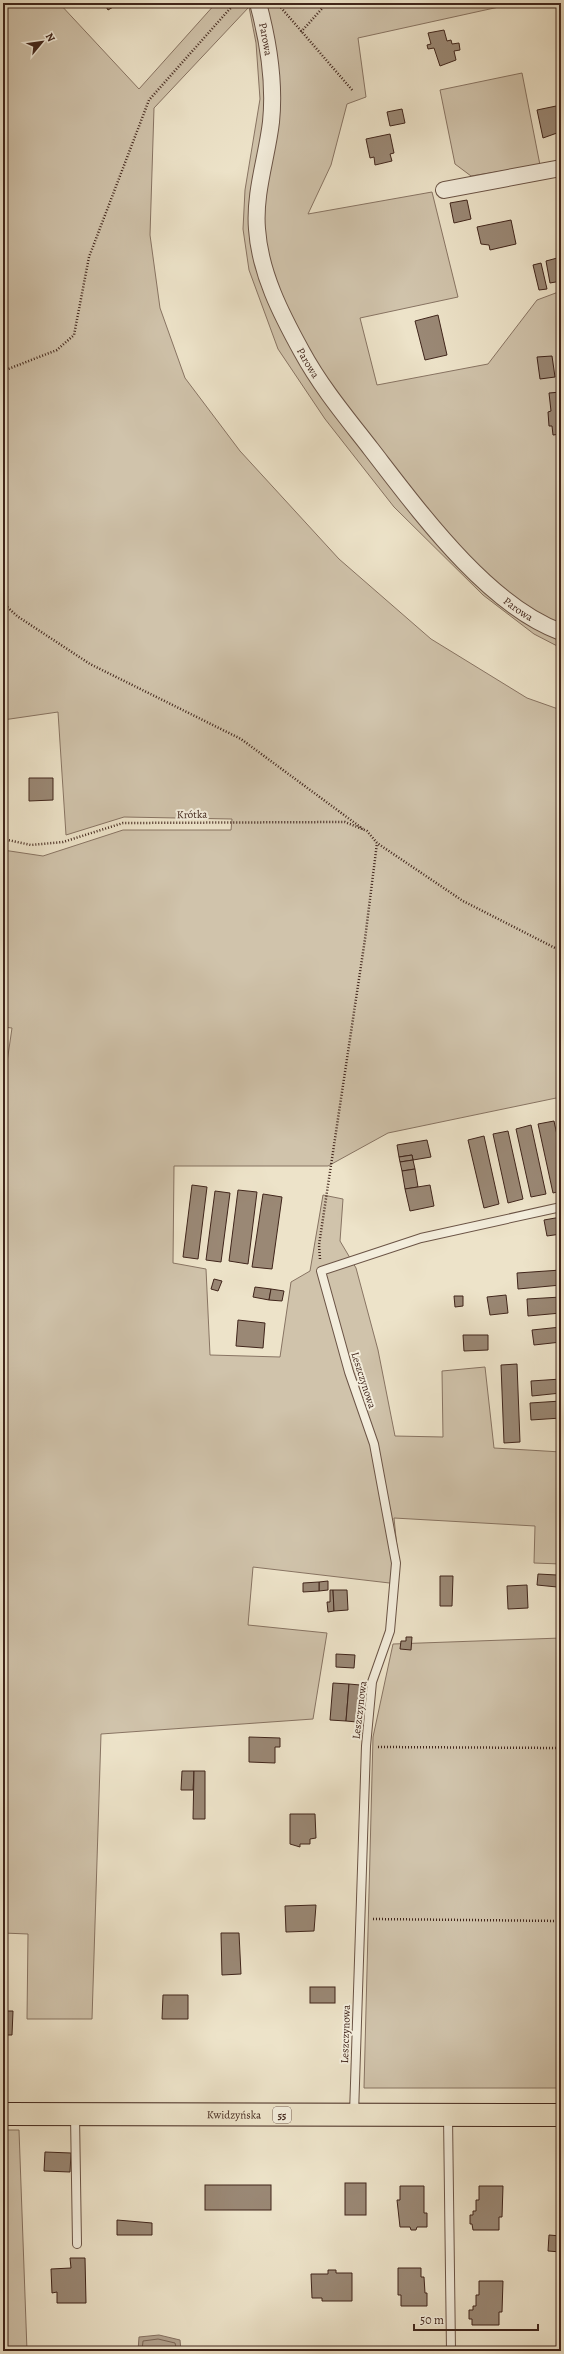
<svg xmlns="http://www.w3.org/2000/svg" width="564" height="2354" viewBox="0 0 564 2354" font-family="Alegreya,serif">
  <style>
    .green { fill: #d0c3ab; stroke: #887463 }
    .water { fill: #b2a28e; stroke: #847060 }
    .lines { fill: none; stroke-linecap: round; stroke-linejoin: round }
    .shore { stroke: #796454; stroke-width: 1 }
    .building { fill: #9a8875; stroke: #40251b }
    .lane-casing { stroke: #6b5446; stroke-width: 10 }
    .street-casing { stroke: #6b5446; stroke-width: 18 }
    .primary-casing { stroke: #40251b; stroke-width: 24 }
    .path { stroke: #40251b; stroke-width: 2.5; stroke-dasharray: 1 2; stroke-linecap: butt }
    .lane { stroke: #f3eddc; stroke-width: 8 }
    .street { stroke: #f3eddc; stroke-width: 16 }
    .primary { stroke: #ede3c9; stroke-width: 22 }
    .labels { text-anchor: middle; stroke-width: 4; stroke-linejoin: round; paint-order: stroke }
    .shield { fill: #f3eddc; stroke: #766155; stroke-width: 1 }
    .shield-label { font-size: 10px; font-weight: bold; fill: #40251b }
    .street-label { font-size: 11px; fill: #40251b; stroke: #f3eddc }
  </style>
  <rect width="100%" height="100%" fill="#ede3c9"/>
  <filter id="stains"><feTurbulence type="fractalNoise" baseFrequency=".005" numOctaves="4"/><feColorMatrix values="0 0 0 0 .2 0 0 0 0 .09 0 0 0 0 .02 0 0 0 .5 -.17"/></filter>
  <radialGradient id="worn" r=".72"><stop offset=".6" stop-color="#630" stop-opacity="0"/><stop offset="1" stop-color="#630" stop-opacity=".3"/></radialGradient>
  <g class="green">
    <polygon points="3,3 59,3 139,89 216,3 517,3 358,38 366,97 347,104 331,165 308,214 432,192 458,297 360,318 377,385 488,364 537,300 561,291 561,648 534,634 483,595 394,507 325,419 278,349 249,270 243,229 245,190 260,99 256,43 249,7 154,108 150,235 160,308 185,378 240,451 339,559 431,639 527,698 561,710 561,1097 388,1133 328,1166 174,1166 173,1263 206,1269 210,1355 280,1357 291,1282 310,1271 323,1195 343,1199 340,1241 356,1268 378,1350 395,1436 443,1437 442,1371 485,1367 494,1448 561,1452 561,1564 534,1563 535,1526 394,1518 399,1567 398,1584 253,1567 248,1625 327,1633 313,1719 101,1734 92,2019 27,2019 28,1934 3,1933 3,1090 12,1028 3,1027 3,850 43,856 123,830 231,830 232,819 124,817 66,835 58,712 3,720"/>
    <polygon points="522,73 540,165 471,176 455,164 440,90"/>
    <polygon points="561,1638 561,2088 364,2088 373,1737 393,1644"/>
    <polygon points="3,2130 19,2130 27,2351 3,2351"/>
  </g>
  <polygon class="water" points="159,2335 180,2340 181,2351 138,2351 139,2337"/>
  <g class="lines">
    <polyline class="shore" points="142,2351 143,2341 158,2339 175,2343 177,2351"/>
  </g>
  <g class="building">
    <polygon points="104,3 120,3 108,10"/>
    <polygon points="444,30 447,41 451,40 452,44 459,43 460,50 454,51 456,60 440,66 434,48 428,49 427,45 431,44 428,33"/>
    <polygon points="561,105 561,135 557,133 543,138 537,110"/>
    <polygon points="402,109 405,123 390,126 387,112"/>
    <polygon points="390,134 394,153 390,154 392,161 375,165 374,157 370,158 366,139"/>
    <polygon points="467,200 471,219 454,223 450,203"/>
    <polygon points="511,220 516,244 490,250 489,245 481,244 477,227"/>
    <polygon points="561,257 561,281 550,283 546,261"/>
    <polygon points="541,263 547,289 539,290 533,265"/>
    <polygon points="438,315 447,355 425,360 415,321"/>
    <polygon points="552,356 555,377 540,379 537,357"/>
    <polygon points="561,392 561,434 553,435 552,426 549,426 548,412 551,411 549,393"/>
    <polygon points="29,778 53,778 53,800 29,801"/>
    <polygon points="554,1121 561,1154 561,1191 553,1193 538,1124"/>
    <polygon points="531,1125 546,1194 531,1197 516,1129"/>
    <polygon points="508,1131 523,1199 508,1203 493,1134"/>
    <polygon points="484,1136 499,1204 484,1208 468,1140"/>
    <polygon points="427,1140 431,1157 413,1160 412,1155 399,1157 397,1145"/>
    <polygon points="412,1155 413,1160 400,1162 399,1157"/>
    <polygon points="413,1160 415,1169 402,1171 400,1162"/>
    <polygon points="415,1169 418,1187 405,1189 402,1171"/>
    <polygon points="192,1185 207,1187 198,1259 183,1257"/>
    <polygon points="430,1185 434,1206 410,1211 405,1189"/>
    <polygon points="238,1190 257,1192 248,1264 229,1261"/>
    <polygon points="215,1191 230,1193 221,1262 206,1260"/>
    <polygon points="263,1194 282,1197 272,1269 252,1267"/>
    <polygon points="561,1217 561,1234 547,1236 544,1220"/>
    <polygon points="561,1270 561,1285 518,1289 517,1273"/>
    <polygon points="214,1279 222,1281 218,1291 211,1289"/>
    <polygon points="255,1287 271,1289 269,1300 253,1297"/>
    <polygon points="271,1289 284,1291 282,1301 269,1300"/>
    <polygon points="506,1295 508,1313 490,1315 487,1297"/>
    <polygon points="454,1296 463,1296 463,1306 455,1307"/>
    <polygon points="561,1297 561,1313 528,1316 527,1299"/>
    <polygon points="238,1320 265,1323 263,1348 236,1346"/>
    <polygon points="561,1327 561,1342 534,1345 532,1330"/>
    <polygon points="463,1335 488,1335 488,1350 464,1351"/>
    <polygon points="517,1364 520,1442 504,1443 501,1365"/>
    <polygon points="561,1379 561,1393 532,1396 531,1381"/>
    <polygon points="561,1401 561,1418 531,1420 530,1403"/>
    <polygon points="538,1574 557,1575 557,1587 537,1585"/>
    <polygon points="440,1576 453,1576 452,1606 440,1606"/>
    <polygon points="328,1581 328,1590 319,1591 319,1582"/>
    <polygon points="319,1582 319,1591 303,1592 303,1583"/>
    <polygon points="527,1585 528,1608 508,1609 507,1586"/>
    <polygon points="330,1590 333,1590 334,1611 328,1612 327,1602 330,1602"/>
    <polygon points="333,1590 347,1590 348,1610 334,1611"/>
    <polygon points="406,1637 412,1637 411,1650 400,1649 401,1641 406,1641"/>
    <polygon points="336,1654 355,1655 354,1668 336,1667"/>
    <polygon points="333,1683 349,1684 346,1721 330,1720"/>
    <polygon points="349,1684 360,1685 357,1722 346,1721"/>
    <polygon points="249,1737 280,1738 280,1747 275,1747 275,1763 249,1762"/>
    <polygon points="182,1771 194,1771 193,1790 181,1790"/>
    <polygon points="194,1771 205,1771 205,1819 193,1819"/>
    <polygon points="290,1814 315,1814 316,1838 310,1839 310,1844 300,1844 300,1847 290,1844"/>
    <polygon points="316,1905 314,1931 286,1932 285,1906"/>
    <polygon points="221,1933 239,1933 241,1974 222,1975"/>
    <rect x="310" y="1987" width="25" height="16"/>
    <polygon points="163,1995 188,1995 188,2019 162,2019"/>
    <polygon points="3,2011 13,2011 12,2035 3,2035"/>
    <polygon points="45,2152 71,2153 70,2172 44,2171"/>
    <rect x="345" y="2183" width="21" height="32"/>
    <rect x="205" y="2185" width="66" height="25"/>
    <polygon points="400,2186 424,2186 424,2213 427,2213 427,2227 417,2227 416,2230 411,2230 410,2227 400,2227 397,2200 400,2200"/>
    <polygon points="479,2186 503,2186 502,2217 499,2217 499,2230 473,2230 472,2224 470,2224 470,2215 473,2215 473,2211 476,2211 476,2200 479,2200"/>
    <polygon points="117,2220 152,2223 152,2235 117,2235"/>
    <polygon points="549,2235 561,2236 561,2252 548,2251"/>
    <polygon points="70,2258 85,2258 86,2303 57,2303 57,2292 52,2293 51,2269 71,2268"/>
    <polygon points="398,2268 421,2268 421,2277 424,2277 425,2293 427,2293 427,2306 401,2306 401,2295 398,2295"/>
    <polygon points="328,2270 336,2270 336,2273 352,2273 352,2301 322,2301 322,2298 312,2298 311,2274 328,2274"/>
    <polygon points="479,2281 503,2281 502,2312 499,2312 499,2325 472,2325 472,2319 469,2319 469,2310 473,2310 473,2306 476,2306 476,2295 479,2295"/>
  </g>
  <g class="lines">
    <defs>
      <g id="lane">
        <polyline points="354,2114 366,1746 372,1682 390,1631 396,1563 374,1444 349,1372 321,1271 421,1238 561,1207"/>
        <polyline points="75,2115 77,2244"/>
        <polyline points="448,2116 451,2351"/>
      </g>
      <g id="street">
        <path id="s1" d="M258,3c10,37 17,80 13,119 -4,35 -17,71 -14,107 3,44 24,85 45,123 19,35 45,66 69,97 48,62 116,156 190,183"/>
        <polyline points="444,190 561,168"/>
      </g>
      <g id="primary">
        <path id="s2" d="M3,2114l558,1"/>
      </g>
    </defs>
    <use href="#lane" class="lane-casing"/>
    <use href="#street" class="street-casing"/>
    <use href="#primary" class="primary-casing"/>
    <g class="path">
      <polyline points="277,3 353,91"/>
      <polyline points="301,32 327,3"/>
      <polyline points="3,371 57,350 74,335 89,257 149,100 235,3"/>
      <polyline points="3,603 17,616 90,664 241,739 363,829"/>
      <polyline points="3,839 31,845 63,842 123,823 345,822 367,831 377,843 463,901 561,951"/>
      <polyline points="320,1259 319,1245 365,939 377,843"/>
      <polyline points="378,1747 561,1748"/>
      <polyline points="373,1919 561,1921"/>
    </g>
    <use href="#lane" class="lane"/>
    <use href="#street" class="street"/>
    <use href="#primary" class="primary"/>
  </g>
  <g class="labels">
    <rect class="shield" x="273" y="2107" width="18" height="16" rx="3"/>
    <g class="shield-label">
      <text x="282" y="2119">55</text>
    </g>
    <g class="street-label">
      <text dy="4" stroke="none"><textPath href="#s1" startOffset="37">Parowa</textPath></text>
      <text dy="4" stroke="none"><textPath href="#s1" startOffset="373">Parowa</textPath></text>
      <text dy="4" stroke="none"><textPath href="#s1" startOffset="698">Parowa</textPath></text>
      <text transform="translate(192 814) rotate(-1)" y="4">Krótka</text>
      <text transform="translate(364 1380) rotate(72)" y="4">Leszczynowa</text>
      <text transform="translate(359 1710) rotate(-83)" y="4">Leszczynowa</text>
      <text transform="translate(345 2034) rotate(-88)" y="4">Leszczynowa</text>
      <text dy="4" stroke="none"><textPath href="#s2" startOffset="231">Kwidzyńska</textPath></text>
    </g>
  </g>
  <rect width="564" height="2354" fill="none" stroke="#ede3c9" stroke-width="16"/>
  <rect x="4" y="4" width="556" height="2346" fill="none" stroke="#40251b" stroke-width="2"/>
  <rect x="8" y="8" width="548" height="2338" fill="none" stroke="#40251b"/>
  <g transform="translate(42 42) rotate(61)" stroke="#f3eddc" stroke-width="3" paint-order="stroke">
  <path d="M0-3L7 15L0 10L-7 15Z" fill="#40251b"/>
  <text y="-6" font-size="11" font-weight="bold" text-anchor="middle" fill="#40251b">N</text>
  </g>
  <path d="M414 2324v6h124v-6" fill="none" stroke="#40251b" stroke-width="2"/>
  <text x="420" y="2324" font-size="12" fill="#40251b" stroke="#f3eddc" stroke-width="3" paint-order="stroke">50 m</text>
  <rect width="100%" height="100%" filter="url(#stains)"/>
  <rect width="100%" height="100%" fill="url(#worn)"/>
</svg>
